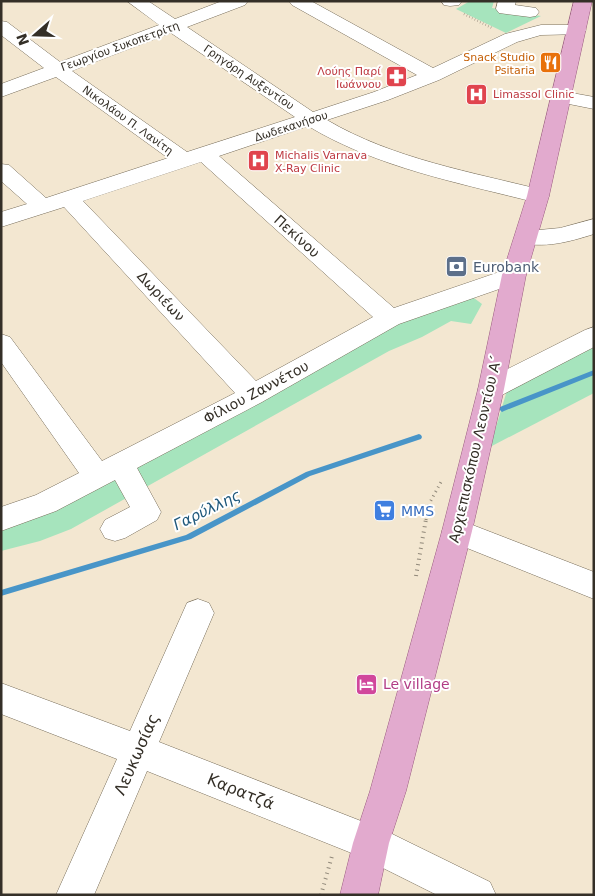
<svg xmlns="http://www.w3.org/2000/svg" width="595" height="896" viewBox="0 0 595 896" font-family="'DejaVu Sans',sans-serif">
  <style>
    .green { fill: #a6e4bd }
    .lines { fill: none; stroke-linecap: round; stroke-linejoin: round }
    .stream { fill: #4895c8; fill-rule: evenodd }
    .minor-casing { stroke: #776d5a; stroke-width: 1 }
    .major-casing { stroke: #995a7f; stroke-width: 1 }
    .path-far2 { stroke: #908879; stroke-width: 2.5; stroke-dasharray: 0.5 2.5; stroke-linecap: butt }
    .path-far1 { stroke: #908879; stroke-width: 3; stroke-dasharray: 1 4; stroke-linecap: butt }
    .path { stroke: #908879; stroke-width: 4; stroke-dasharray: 1 4.5; stroke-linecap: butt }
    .minor { fill: #fff; fill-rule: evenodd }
    .major { fill: #e2aace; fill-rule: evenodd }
    .labels { text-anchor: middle; stroke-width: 4; stroke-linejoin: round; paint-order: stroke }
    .far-street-label { font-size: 11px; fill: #342f27; stroke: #fff }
    .far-food-label { font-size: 11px; fill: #c56008; stroke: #fff; text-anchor: end }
    .far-health-label { font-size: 11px; fill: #be3a42; stroke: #fff; text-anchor: start }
    .street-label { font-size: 14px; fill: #342f27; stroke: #fff }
    .service-label { font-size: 14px; fill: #4e5e75; stroke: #fff; text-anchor: start }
    .shop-label { font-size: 14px; fill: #366cbe; stroke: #fff; text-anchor: start }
    .hotel-label { font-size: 14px; fill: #b23c85; stroke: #fff; text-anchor: start }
    .water-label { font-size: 15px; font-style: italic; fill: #20597c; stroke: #fff }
    .near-street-label { font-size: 16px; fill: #342f27; stroke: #fff }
  </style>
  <rect width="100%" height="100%" fill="#f3e7d1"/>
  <g class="green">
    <polygon points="470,1 494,1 492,8 541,16 506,33 456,9"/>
    <polygon points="461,297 474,298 482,304 471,324 451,321 422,337 389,351 71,529 40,541 1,551 1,527 97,486 198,436 246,402 424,310"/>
    <polygon points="594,341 594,393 490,447 508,387"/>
  </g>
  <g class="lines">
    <g class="stream">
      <polygon points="594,370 594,375 504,411 502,412 499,409 500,407"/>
      <polygon points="419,434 421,435 422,437 421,439 310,476 191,539 1,596 1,590 186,535 306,472"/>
    </g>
    <defs>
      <g id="minor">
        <path d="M127,1h21l27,18 47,-18h26l-3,4 -58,22 126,85 61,-20 43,-17 -125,-70 -3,-4h22l122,67 72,-34 36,-9h36l6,1 3,4 -3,4 -42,1 -24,7 -78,38 -51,20 -61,20c66,39 145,52 219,71l3,5 -3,5 -8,2c-78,-20 -160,-35 -230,-77l-89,30 175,152 120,-41 8,2 4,6 -4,6 -123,43 -137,78 -125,66 24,44 -4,8 -32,18 -10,3 -10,-3 -5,-9 5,-9 25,-13 -15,-27 -59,31 -55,20v-24l35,-12 43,-22 -78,-111v-28l9,3 92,124 133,-68 -171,-186 -63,20v-15l26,-8 -26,-23v-17l8,1 37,33 122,-40 -112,-81 -55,20v-13l43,-16 -43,-33v-14l6,1 53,40 99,-37zM171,33l124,84 -108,35 -115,-81zM201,162l172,155 -117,64 -173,-180z"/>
        <polygon points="441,1 462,1 459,5 450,6 444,5"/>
        <polygon points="498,1 516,1 515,5 536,8 539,12 536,16 530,17 499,13 496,9"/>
        <polygon points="561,91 594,97 594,109 554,101 551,97 554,93"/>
        <path d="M594,219v15c-25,8 -51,15 -76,8l-3,-5 3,-5 42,-4z"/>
        <polygon points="594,327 594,347 500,396 491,399 482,396 478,389 482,382 585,330"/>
        <polygon points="457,519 594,572 594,599 447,540 442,531 447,522"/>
        <polygon points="198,599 209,603 214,613 159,742 384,830 490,882 496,895 437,895 359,856 147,771 94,895 56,895 117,759 1,714 1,683 130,731 187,603"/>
      </g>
      <polygon id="major" points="574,1 592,1 549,196 526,275 504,389 472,531 406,791 389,843 378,895 340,895 353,843 370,791 442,531 478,389 502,275 527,196"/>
    </defs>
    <use href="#minor" class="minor-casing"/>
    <use href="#major" class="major-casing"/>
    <polyline class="path-far2" points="464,14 492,28"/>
    <polyline class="path-far1" points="426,520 429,504 441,482"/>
    <g class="path">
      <polyline points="416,576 426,519"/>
      <polyline points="321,895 332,856"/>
    </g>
    <use href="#minor" class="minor"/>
    <use href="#major" class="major"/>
  </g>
  <defs>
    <symbol id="restaurant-square" viewBox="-11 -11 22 22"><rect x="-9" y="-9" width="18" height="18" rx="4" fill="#e8710a" stroke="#fff"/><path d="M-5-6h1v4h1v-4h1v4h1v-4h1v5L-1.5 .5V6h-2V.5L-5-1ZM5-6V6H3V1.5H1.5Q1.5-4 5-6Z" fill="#fff"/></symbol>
    <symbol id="pharmacy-square" viewBox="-11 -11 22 22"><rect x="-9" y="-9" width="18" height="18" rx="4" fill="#e0444e" stroke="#fff"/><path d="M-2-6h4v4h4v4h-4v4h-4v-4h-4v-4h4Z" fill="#fff"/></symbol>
    <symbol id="hospital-square" viewBox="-11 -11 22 22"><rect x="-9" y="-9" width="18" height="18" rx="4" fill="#e0444e" stroke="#fff"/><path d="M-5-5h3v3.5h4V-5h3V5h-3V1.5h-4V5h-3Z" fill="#fff"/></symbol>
    <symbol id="bank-square" viewBox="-11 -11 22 22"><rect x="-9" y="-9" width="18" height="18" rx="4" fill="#5c6f8a" stroke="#fff"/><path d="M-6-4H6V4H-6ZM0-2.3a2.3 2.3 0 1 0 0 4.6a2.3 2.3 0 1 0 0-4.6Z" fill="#fff"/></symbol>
    <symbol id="supermarket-square" viewBox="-11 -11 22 22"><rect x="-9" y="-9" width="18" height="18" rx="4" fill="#3f7fe0" stroke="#fff"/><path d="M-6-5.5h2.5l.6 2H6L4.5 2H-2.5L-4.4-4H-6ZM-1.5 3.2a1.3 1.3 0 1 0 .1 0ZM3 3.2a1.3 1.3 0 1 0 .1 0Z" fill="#fff"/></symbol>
    <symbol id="hotel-square" viewBox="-11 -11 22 22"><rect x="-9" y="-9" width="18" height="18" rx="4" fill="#d1479c" stroke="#fff"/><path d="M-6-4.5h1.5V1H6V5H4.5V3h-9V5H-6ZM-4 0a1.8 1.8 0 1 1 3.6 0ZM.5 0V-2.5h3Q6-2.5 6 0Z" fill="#fff"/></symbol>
  </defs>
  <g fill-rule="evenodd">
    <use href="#restaurant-square" x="538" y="50" width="25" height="25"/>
    <use href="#pharmacy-square" x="384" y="64" width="25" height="25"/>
    <use href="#hospital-square" x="464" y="82" width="25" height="25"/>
    <use href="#hospital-square" x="246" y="148" width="25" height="25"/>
    <use href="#bank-square" x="444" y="254" width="25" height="25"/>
    <use href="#supermarket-square" x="372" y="498" width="25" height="25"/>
    <use href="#hotel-square" x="354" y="672" width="25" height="25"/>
  </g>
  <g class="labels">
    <g class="far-street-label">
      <text transform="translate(120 46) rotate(-20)" y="4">Γεωργίου Συκοπετρίτη</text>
      <text transform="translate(249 77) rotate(34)" y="4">Γρηγόρη Αυξεντίου</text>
      <text transform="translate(128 120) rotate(36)" y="4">Νικολάου Π. Λανίτη</text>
      <text transform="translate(291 126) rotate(-18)" y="4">Δωδεκανήσου</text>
    </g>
    <g class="far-food-label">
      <text x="535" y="61">Snack Studio<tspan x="535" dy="13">Psitaria</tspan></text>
    </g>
    <g class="far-health-label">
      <text x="381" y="75" text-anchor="end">Λούης Παρί<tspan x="381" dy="13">Ιωάννου</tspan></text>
      <text x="493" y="98">Limassol Clinic</text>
      <text x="275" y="159">Michalis Varnava<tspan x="275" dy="13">X-Ray Clinic</tspan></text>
    </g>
    <g class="street-label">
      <text transform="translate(297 236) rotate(42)" y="5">Πεκίνου</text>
      <text transform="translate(161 296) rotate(47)" y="5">Δωριέων</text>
      <text transform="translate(256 392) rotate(-28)" y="5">Φίλιου Ζαννέτου</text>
      <text transform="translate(475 449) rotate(-77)" y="5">Αρχιεπισκόπου Λεοντίου Α΄</text>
    </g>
    <g class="service-label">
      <text x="473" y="272">Eurobank</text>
    </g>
    <g class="shop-label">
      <text x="401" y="516">MMS</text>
    </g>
    <g class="hotel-label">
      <text x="383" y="689">Le village</text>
    </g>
    <g class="water-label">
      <text transform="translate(207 510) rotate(-26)" y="5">Γαρύλλης</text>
    </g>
    <g class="near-street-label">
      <text transform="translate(136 754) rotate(-66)" y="6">Λευκωσίας</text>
      <text transform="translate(241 791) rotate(22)" y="6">Καρατζά</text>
    </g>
  </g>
  <rect width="595" height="896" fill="none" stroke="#342f27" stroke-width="5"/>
  <g transform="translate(35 35) rotate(250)" stroke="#ffffff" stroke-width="4" paint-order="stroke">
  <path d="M0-4L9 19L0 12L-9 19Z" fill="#342f27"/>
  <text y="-8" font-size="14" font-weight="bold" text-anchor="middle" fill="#342f27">N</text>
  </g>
</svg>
